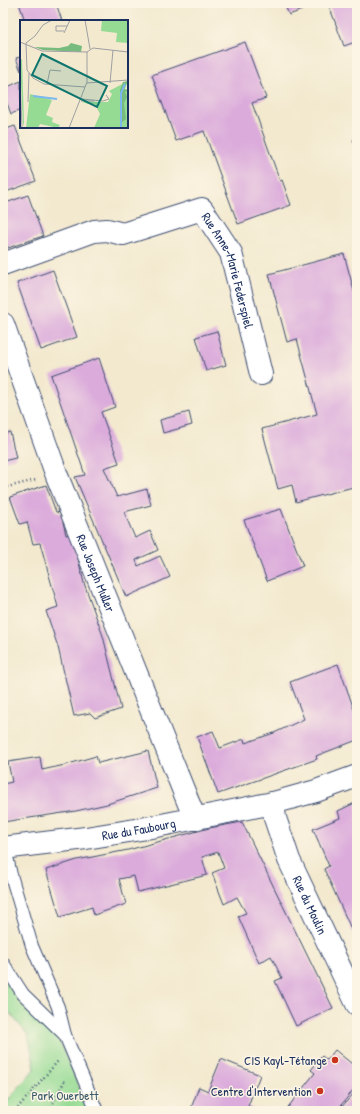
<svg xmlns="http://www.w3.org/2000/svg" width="360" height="1114" viewBox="0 0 360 1114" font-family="'Patrick Hand',sans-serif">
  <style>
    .green { fill: #96db94; stroke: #588579 }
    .building { fill: #dbacdb }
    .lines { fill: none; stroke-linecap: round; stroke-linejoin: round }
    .service-casing { stroke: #3b4b6f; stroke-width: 14 }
    .minor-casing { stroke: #3b4b6f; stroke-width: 24 }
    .secondary-casing { stroke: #3b4b6f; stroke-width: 24 }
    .path { stroke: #3b4b6f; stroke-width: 2.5; stroke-dasharray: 1 3; stroke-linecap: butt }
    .service { stroke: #fff; stroke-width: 12 }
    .minor { stroke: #fff; stroke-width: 22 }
    .secondary { stroke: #fff; stroke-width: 22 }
    .poi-dot { fill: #c8321e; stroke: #fcf5e5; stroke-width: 1.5 }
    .labels { text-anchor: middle; stroke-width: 3; stroke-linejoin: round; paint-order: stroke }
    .street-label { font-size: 13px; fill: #1b2f5e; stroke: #fcf5e5 }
    .poi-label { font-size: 13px; fill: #1b2f5e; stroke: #fcf5e5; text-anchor: end }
    .park-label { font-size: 13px; fill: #3a5a6c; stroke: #fcf5e5 }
    .inset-river { fill: none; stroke: #7ab8ed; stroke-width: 2 }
    .inset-road { fill: none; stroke: #9d9fa2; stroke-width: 1 }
    .view { fill: #0f766e; fill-opacity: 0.15; stroke: #0f766e; stroke-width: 2 }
    .inset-edge { fill: none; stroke: #1b2f5e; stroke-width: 2 }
  </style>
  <rect width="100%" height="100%" fill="#fcf5e5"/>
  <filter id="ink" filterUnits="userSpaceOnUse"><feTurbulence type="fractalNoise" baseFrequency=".025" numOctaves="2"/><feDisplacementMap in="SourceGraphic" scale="8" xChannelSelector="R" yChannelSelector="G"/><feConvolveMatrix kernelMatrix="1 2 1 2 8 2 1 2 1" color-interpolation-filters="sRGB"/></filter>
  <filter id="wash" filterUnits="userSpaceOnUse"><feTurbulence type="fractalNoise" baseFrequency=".012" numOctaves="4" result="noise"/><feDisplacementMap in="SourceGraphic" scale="16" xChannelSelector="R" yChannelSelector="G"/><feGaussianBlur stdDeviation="0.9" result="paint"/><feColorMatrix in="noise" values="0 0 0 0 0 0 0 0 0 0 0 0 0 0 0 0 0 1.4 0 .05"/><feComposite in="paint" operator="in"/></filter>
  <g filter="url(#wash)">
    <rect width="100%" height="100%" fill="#f3e9cf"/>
    <polygon class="green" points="3,976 18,999 60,1041 89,1111 3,1111 3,1106 35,1068 28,1035 3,1005"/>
    <g id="blocks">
      <g class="building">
        <polygon points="19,3 56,3 62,21 25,21"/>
        <polygon points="284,3 320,3 289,15"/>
        <polygon points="328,3 357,3 357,46 355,42 344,46"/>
        <polygon points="245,42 266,98 252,103 280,181 282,180 291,205 238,224 204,131 176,141 152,75"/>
        <polygon points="21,57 21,71 16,58"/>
        <polygon points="21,81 21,110 11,114 3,92 3,89"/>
        <polygon points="15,126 36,181 3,193 3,130"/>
        <polygon points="357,138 357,151 353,140"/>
        <polygon points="28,195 43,236 8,248 3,235 3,204"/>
        <polygon points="344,254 357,302 357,486 296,502 292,485 278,489 262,429 317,414 297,339 287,342 269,274"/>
        <polygon points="53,270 77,337 41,350 17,283"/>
        <polygon points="217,331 226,365 206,371 196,337"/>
        <polygon points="99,358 115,407 101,412 119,463 104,468 117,497 147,489 151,505 124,512 135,538 150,531 158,550 136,560 138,566 160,556 170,577 126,597 75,477 85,475 51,375"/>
        <polygon points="189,412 192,425 163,433 160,420"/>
        <polygon points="10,432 16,458 3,461 3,434"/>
        <polygon points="46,485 56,512 61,513 66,535 72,534 84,583 103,636 121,709 95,718 90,713 74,716 58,647 46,611 58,607 40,543 33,544 27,522 20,524 10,497"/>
        <polygon points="281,509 303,566 267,581 244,520"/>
        <polygon points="338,664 356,715 357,715 357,740 316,756 317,759 218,794 197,737 213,731 220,748 244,739 245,743 274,733 304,719 290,682"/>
        <polygon points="148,751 157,788 107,804 76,811 3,822 3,784 12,782 8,762 40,757 42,770 65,765 96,756 98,763"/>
        <polygon points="357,802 357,842 355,843 357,848 357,942 324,869 329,866 313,829 340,818 338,811"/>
        <polygon points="242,822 333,1008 296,1026 275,981 282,978 271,956 259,963 238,916 246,913 237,897 224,904 212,873 224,868 218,852 202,857 207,875 138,892 134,876 119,879 126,904 94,915 92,907 60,917 46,870 77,860 128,850 209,828"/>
        <polygon points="335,1050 357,1068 357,1085 347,1098 336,1111 285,1111 315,1073 311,1070 322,1056 327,1060"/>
        <polygon points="221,1059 260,1075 248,1106 259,1111 190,1111 199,1087 208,1091"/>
        <polygon points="357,1090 357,1111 338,1111"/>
      </g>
    </g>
  </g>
  <g filter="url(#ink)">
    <use href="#blocks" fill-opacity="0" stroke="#3b4b6f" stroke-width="1"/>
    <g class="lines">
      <defs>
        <g id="service">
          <polyline points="5,848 11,875 32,946 58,1007 65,1035 97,1111"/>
          <polyline points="3,963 23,994 65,1035"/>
        </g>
        <g id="minor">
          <path id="s1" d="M3,264l91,-33 13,-1 16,4 79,-25 29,44 30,121"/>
          <path id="s2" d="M3,324l54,152 138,343"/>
          <path id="s3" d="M273,803l2,15 14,42 68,144"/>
        </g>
        <g id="secondary">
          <path id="s4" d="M3,848l83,-10 55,-9 132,-26 43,-12 41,-15"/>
        </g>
      </defs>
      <use href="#service" class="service-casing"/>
      <use href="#minor" class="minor-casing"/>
      <use href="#secondary" class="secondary-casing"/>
      <g class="path">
        <polyline points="3,488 36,480"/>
        <polyline points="15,1111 58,1061"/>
        <polyline points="52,1111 53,1103 65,1080"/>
      </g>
      <use href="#service" class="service"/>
      <use href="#minor" class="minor"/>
      <use href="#secondary" class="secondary"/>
    </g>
  </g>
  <g class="poi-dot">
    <circle cx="335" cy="1060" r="4"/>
    <circle cx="320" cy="1091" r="4"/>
  </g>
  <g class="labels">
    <g class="street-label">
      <text dy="5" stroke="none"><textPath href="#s1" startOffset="277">Rue Anne-Marie Federspiel</textPath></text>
      <text dy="5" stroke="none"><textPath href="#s2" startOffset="266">Rue Joseph Muller</textPath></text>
      <text dy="5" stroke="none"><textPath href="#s4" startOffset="137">Rue du Faubourg</textPath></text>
      <text dy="5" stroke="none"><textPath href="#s3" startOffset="109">Rue du Moulin</textPath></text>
    </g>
    <g class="poi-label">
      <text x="327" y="1065">CIS Kayl-Tétange</text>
      <text x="312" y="1096">Centre d'Intervention</text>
    </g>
    <g class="park-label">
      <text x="65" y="1100">Park Ouerbett</text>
    </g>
  </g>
  <g transform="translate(20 20)">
    <rect width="108" height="108" fill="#f3e9cf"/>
    <path d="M82,0h26v23l-12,-1 1,-9 -16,-2zM2,39l2,64 -1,3 -3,-65zM108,61l-3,8 3,1v38h-34l6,-14 -5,-10h-7l-6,-2h26l4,-8 -3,-3zM10,74l22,6 -6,15 7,3 -1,4 8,3 -2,3 -18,-4 -2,4h-12z" fill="#96db94"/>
    <path d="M51,23l11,3 -1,6 -38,-2 -9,-3 25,1 9,-2zM108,61l-4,8 4,1 -3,2 2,5 -3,6 2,16 -5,4 -1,-33 3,-8z" fill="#78bb7e"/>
    <path class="inset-river" d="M13,76l24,3M101,108v-35l4,-9"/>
    <path class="inset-road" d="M32,0l-9,5 -8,11 -9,7 1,27 6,8 11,6 41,3M65,0l5,29M44,11h-8v-5h11M44,13l6,-13M0,22l22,9 45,1M67,32l6,-4 35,4M0,59l2,49M67,63l41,-3M90,63l3,-33M27,64l3,-14 11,1M62,79l21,2 6,-2 -3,-4M61,81h13M8,82l1,-29M49,108l18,-46v-30"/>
    <path class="view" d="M22,34l65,32 -10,21 -65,-32z"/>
    <rect width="108" height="108" class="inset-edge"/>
  </g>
  <rect width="360" height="1114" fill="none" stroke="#fcf5e5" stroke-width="16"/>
</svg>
